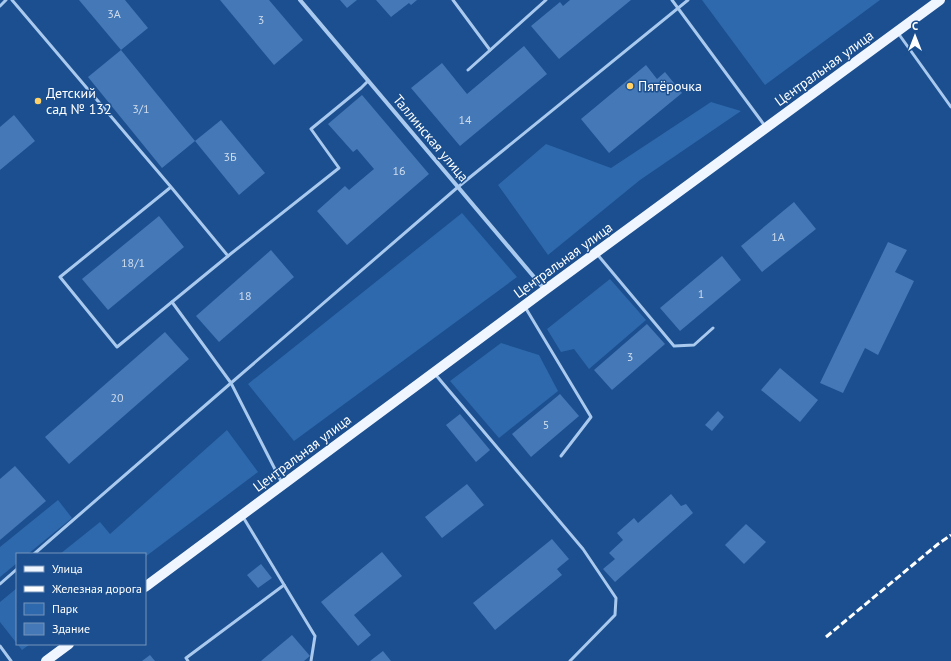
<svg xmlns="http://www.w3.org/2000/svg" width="951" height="661" viewBox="0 0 951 661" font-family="'PT Sans',sans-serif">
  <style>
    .green { fill: #2e69ad }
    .building { fill: #4478b7 }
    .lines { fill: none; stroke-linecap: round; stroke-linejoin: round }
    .service { stroke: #a9c9ee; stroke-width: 3 }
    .minor { stroke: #a9c9ee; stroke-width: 4 }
    .primary { stroke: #f0f6ff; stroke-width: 10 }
    .rail { stroke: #fff; stroke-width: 3; stroke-dasharray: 7 3; stroke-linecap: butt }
    .poi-dot { fill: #ffd166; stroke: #1b4f8f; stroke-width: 1.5 }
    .labels { text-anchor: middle; stroke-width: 3; stroke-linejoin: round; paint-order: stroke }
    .number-label { font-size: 12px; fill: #d0dded }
    .street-label { font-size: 14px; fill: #fff; stroke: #1b4f8f }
    .poi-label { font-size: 14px; fill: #fff; stroke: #1b4f8f; text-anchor: start }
  </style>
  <rect width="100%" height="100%" fill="#1b4f8f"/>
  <g class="green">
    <polygon points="702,0 880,0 765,85"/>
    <polygon points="711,102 741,111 640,180 548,255 498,185 546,144 611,168"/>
    <polygon points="462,213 517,277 294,441 248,384"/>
    <polygon points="610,279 646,320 589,369 574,349 561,352 547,329"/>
    <polygon points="501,343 539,355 558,391 499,438 450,381"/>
    <polygon points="227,430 258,472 145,557 145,554 60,554 100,522 110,534"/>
    <polygon points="58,500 72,518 28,554 17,554 17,563 0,577 0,547"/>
    <polygon points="17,588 17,644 30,644 22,650 0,622 0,602"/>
  </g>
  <g class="building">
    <polygon points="79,0 125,0 148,28 121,50"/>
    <polygon points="220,0 269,0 303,40 274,65"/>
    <polygon points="340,0 357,0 347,8"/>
    <polygon points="376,0 417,0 411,5 409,3 391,17"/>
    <polygon points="570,0 631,0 559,59 531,26 560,2 563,6"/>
    <polygon points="524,46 547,74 460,146 411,88 442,63 467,94"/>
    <polygon points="121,50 195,141 162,168 88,77"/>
    <polygon points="646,65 657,79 665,72 682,93 609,153 581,119"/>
    <polygon points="362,95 429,174 347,245 317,211 345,186 349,190 374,169 357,149 353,152 328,124"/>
    <polygon points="14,115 35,141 0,170 0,127"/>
    <polygon points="221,120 265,173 239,195 195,141"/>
    <polygon points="794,202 816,229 762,272 741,246"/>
    <polygon points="159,216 184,247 108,310 82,279"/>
    <polygon points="888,242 907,250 895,272 914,281 878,355 865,348 843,393 820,383"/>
    <polygon points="271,250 294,277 219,342 196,316"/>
    <polygon points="722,256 741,280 680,331 660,308"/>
    <polygon points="647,324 665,344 612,390 594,370"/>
    <polygon points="165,332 189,359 69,464 45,437"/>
    <polygon points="780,368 818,400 800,422 761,390"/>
    <polygon points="560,394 579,416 531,457 512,434"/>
    <polygon points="718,411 724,417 712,431 705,425"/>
    <polygon points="460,414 490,450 476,462 446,425"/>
    <polygon points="15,466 46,501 0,540 0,479"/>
    <polygon points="467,484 484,505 442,538 425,517"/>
    <polygon points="671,494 681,506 686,504 693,513 615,582 603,569 615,559 609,553 623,540 617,533 634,518 638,523"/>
    <polygon points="746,524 766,542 744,564 725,545"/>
    <polygon points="552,539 569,559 557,569 562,575 495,630 473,603"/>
    <polygon points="382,552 402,576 354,615 371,635 358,646 321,602"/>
    <polygon points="261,564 272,578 258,588 247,575"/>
    <polygon points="292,635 310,656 304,661 261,661"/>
    <polygon points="383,651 391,661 370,661"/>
    <polygon points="150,655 155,661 142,661"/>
  </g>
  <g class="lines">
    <g class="service">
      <polyline points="12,0 171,187 228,256 117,347 60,277 171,187"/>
      <polyline points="453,0 490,50"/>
      <polyline points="672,0 765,126"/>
      <polyline points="0,6 6,0"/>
      <polyline points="898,33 951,107"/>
      <polyline points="468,70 546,0"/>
      <polyline points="597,254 674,346 694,345 713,328"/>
      <polyline points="228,256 339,168 311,129 361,88 368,81"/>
      <polyline points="172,302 231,383 282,483"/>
      <polyline points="525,307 591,417 561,456"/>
      <polyline points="435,374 583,549 616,598 615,615 570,661"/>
      <polyline points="243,517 315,636 311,661"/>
      <polyline points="34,554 231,383 458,187 688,0"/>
      <polyline points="0,584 17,569"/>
      <polyline points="0,646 11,661"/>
      <polyline points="188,661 186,658 284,585"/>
    </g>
    <polyline class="minor" points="300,0 545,290"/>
    <g class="primary">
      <polyline points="145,587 545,290 940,0"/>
      <polyline points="46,661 69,644"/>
    </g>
    <polyline class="rail" points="826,637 938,544 951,535"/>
  </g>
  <g class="poi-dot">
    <circle cx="630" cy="86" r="4"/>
    <circle cx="38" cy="101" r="4"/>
  </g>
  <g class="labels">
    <g class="number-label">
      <text x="114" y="18">3А</text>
      <text x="261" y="24">3</text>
      <text x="141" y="113">3/1</text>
      <text x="465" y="124">14</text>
      <text x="230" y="161">3Б</text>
      <text x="399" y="175">16</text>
      <text x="778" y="241">1А</text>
      <text x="133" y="267">18/1</text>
      <text x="701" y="298">1</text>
      <text x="245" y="300">18</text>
      <text x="630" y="361">3</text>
      <text x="117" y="402">20</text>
      <text x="546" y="429">5</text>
    </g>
    <g class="street-label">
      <text transform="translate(824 68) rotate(-36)" y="5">Центральная улица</text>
      <text transform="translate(431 138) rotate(50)" y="5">Таллинская улица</text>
      <text transform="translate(563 260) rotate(-36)" y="5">Центральная улица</text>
      <text transform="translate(302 453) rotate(-37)" y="5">Центральная улица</text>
    </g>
    <g class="poi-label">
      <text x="638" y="91">Пятёрочка</text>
      <text x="46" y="98">Детский<tspan x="46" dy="16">сад № 132</tspan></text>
    </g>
  </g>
  <rect x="16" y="553" width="130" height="92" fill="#1b4f8f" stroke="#7695bc"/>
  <rect x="24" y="566" width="20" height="6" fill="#f0f6ff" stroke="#7695bc"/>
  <text x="52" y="573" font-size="12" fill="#ffffff">Улица</text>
  <rect x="24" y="586" width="20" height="6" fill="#ffffff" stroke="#7695bc"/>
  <text x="52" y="593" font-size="12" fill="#ffffff">Железная дорога</text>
  <rect x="24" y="603" width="20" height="12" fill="#2e69ad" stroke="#7695bc"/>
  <text x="52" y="613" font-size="12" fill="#ffffff">Парк</text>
  <rect x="24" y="623" width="20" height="12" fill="#4478b7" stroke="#7695bc"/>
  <text x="52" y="633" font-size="12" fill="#ffffff">Здание</text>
  <g transform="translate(915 36)" stroke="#1b4f8f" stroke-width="3" paint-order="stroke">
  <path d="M0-3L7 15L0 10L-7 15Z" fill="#ffffff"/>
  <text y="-6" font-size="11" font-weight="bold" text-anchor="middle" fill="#ffffff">С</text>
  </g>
</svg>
